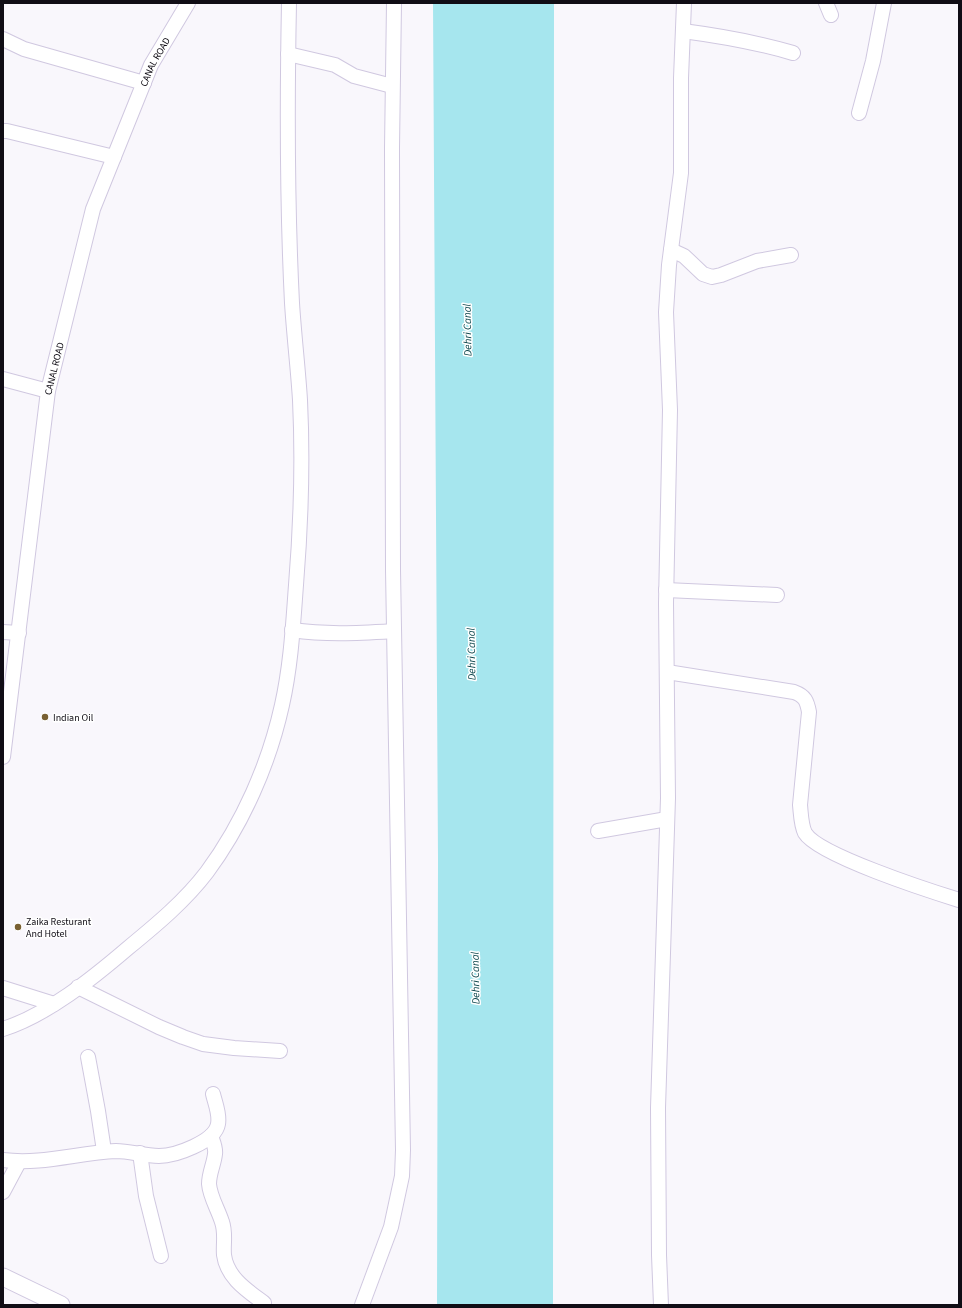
<svg xmlns="http://www.w3.org/2000/svg" width="962" height="1308" viewBox="0 0 962 1308" font-family="'Source Sans 3',sans-serif">
  <style>
    .water { fill: #a6e6ee }
    .lines { fill: none; stroke-linecap: round; stroke-linejoin: round }
    .minor-casing { stroke: #d0c8e0; stroke-width: 16 }
    .major-casing { stroke: #d0c8e0; stroke-width: 19 }
    .minor { stroke: #fff; stroke-width: 14 }
    .major { stroke: #fff; stroke-width: 17 }
    .poi-dot { fill: #796032; stroke: #fff; stroke-width: 1.5 }
    .labels { text-anchor: middle; stroke-width: 3; stroke-linejoin: round; paint-order: stroke }
    .street-label { font-size: 10px; fill: #100d15; stroke: #fff }
    .poi-label { font-size: 10px; fill: #100d15; stroke: #fff; text-anchor: start }
    .water-label { font-size: 11px; font-style: italic; fill: #0c464c; stroke: #fff }
  </style>
  <rect width="100%" height="100%" fill="#f9f7fc"/>
  <polygon class="water" points="433,3 554,3 553,1305 437,1305 438,859"/>
  <g class="lines">
    <defs>
      <g id="minor">
        <polyline points="826,3 831,15"/>
        <path d="M683,31c38,5 73,11 110,22"/>
        <polyline points="3,39 24,49 144,83"/>
        <polyline points="288,54 335,65 354,76 392,86"/>
        <polyline points="859,113 873,61 884,3"/>
        <polyline points="3,131 7,131 114,157"/>
        <polyline points="671,250 684,256 703,274 712,277 721,275 757,261 791,255"/>
        <polyline points="3,379 48,391"/>
        <polyline points="666,590 777,595"/>
        <path d="M292,630c35,5 67,3 102,1"/>
        <polyline points="3,632 19,633"/>
        <path d="M667,672l127,20c11,4 13,9 15,20l-9,93c1,9 1,20 5,28 13,22 125,58 154,67"/>
        <path id="s1" d="M3,757l45,-366 45,-182 58,-144 37,-62"/>
        <polyline points="598,831 667,819"/>
        <polyline points="78,987 159,1027 183,1037 203,1044 234,1048 280,1051"/>
        <polyline points="3,988 54,1004"/>
        <path d="M3,1029c44,-14 90,-51 125,-81 28,-23 57,-47 79,-76 36,-49 62,-108 75,-167 9,-40 11,-80 14,-120 5,-62 7,-123 4,-185 -2,-32 -6,-65 -8,-97 -5,-100 -5,-200 -3,-300"/>
        <polyline points="88,1057 98,1111 104,1151"/>
        <path d="M211,1136c2,6 5,12 4,18 -1,10 -6,19 -6,30 1,13 9,25 13,38 4,11 1,22 2,33 3,23 24,36 40,48"/>
        <polyline points="140,1153 146,1196 161,1256"/>
        <path d="M3,1160c38,5 74,-7 113,-9 14,0 28,5 43,5 16,0 56,-14 59,-32 2,-10 -3,-21 -5,-30"/>
        <polyline points="3,1192 19,1162"/>
        <polyline points="362,1305 391,1227 402,1176 403,1150 393,570 392,148 394,3"/>
        <polyline points="661,1305 659,1255 658,1108 668,798 666,603 670,410 666,312 669,265 681,173 681,78 684,3"/>
      </g>
      <polyline id="major" points="3,1277 61,1305"/>
    </defs>
    <use href="#minor" class="minor-casing"/>
    <use href="#major" class="major-casing"/>
    <use href="#minor" class="minor"/>
    <use href="#major" class="major"/>
  </g>
  <g class="poi-dot">
    <circle cx="45" cy="717" r="4"/>
    <circle cx="18" cy="927" r="4"/>
  </g>
  <g class="labels">
    <g class="street-label">
      <text dy="4" stroke="none"><textPath href="#s1" startOffset="716">CANAL ROAD</textPath></text>
      <text dy="4" stroke="none"><textPath href="#s1" startOffset="392">CANAL ROAD</textPath></text>
    </g>
    <g class="poi-label">
      <text x="53" y="721">Indian Oil</text>
      <text x="26" y="925">Zaika Resturant<tspan x="26" dy="12">And Hotel</tspan></text>
    </g>
    <g class="water-label">
      <text transform="translate(467 330) rotate(-91)" y="4">Dehri Canal</text>
      <text transform="translate(471 654) rotate(-91)" y="4">Dehri Canal</text>
      <text transform="translate(475 978) rotate(-91)" y="4">Dehri Canal</text>
    </g>
  </g>
  <rect width="962" height="1308" fill="none" stroke="#100d15" stroke-width="8"/>
</svg>
